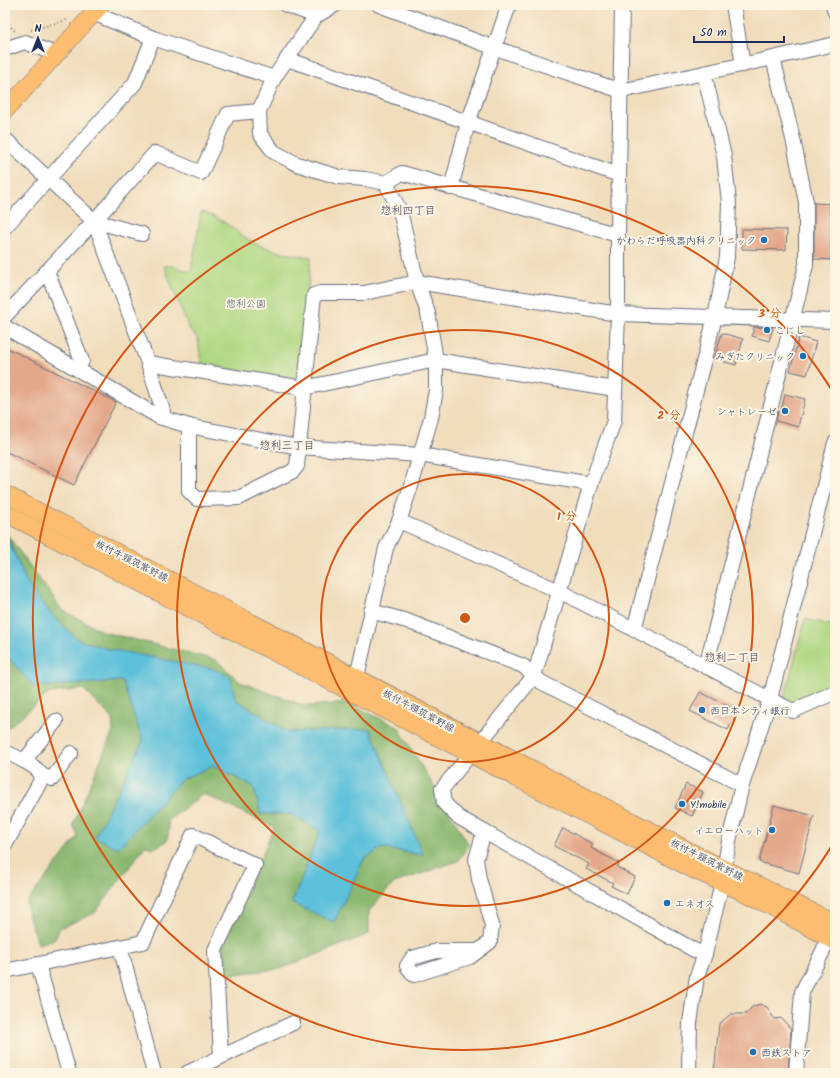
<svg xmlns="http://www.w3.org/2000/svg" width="840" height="1078" viewBox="0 0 840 1078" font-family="Kalam,'Klee One',sans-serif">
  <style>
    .green { fill: #afd781; stroke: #658370 }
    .forest { fill: #8bb86f; stroke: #537466 }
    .water { fill: #5cc0da; stroke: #3c789c }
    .building { fill: #e3a789 }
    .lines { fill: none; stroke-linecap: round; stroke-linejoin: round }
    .minor-casing { stroke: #666c7f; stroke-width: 16 }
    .major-casing { stroke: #666c7f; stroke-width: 18 }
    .path { stroke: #666c7f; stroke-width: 2; stroke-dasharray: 1 3; stroke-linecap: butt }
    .minor { stroke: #fff; stroke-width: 14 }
    .major { stroke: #fcbd6f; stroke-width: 17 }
    .ring { fill: none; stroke: #d45514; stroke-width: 2 }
    .poi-dot { fill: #1f6fb2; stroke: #fcf5e5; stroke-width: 1.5 }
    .labels { text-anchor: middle; stroke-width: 4; stroke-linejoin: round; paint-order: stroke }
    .poi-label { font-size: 10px; fill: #1b2f5e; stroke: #fcf5e5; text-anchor: start }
    .park-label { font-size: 10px; fill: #405967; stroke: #fcf5e5 }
    .street-label { font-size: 10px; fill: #1b2f5e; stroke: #fcf5e5 }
    .neighbourhood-label { font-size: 11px; font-weight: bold; fill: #61596d; stroke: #fcf5e5 }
    .centre { fill: #d45514; stroke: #fcf5e5; stroke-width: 2 }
    .ring-label { font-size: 12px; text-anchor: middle; font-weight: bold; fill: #d45514; stroke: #fcf5e5; stroke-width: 4; stroke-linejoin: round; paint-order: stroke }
  </style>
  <rect width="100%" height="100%" fill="#fcf5e5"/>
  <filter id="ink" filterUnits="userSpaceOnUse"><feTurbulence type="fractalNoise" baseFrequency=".025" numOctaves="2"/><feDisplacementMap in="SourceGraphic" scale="8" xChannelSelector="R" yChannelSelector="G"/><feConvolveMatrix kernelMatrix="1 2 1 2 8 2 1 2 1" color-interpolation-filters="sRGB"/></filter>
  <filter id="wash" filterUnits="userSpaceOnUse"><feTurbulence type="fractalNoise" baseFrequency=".012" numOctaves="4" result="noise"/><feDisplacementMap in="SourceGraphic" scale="16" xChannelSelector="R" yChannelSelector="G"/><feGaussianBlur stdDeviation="0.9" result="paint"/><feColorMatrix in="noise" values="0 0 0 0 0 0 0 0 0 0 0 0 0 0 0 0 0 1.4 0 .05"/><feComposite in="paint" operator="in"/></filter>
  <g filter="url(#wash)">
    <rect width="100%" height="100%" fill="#f1ddbc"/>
    <g class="green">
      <path d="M201,212c19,4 32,18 48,28 18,10 41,15 62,17l-12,122 -4,3 -94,-19 -3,-24 -9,-10 -25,-63h8l19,6z"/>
      <polygon points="805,619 835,626 835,686 795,705 784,699"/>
    </g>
    <polygon class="forest" points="6,533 62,610 104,632 216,660 240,682 305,706 348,703 398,727 469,845 458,861 394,883 369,911 369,934 280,969 225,975 222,949 274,827 203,794 168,821 169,830 167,841 154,848 145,846 95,913 60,928 55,939 38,944 27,911 27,902 78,836 73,825 113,731 112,718 83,689 49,693 5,730 5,654 35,687 122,681 143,741 96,837 118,848 182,779 213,766 253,786 261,814 291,814 321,831 292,903 334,921 364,859 382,848 422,855 370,729 287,732 234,699 231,677 109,649 78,640 52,615 28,585"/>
    <polygon class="water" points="5,533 28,585 52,615 78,640 109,649 213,669 231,677 235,699 287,732 370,729 423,855 382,848 364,859 334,922 292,903 320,831 291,814 261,814 253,786 213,766 182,779 118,848 95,837 143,741 122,681 34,687 5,654"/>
    <g id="blocks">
      <g class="building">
        <polygon points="814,203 835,204 835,260 814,259"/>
        <polygon points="742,229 787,230 786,250 742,249"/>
        <polygon points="754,327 773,328 769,341 752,336"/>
        <polygon points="722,333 743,339 736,365 714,359"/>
        <polygon points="799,337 816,342 807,375 790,371"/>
        <polygon points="5,347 116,402 74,485 5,451"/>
        <polygon points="785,394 805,399 798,427 776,421 778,412 781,412"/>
        <polygon points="700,692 738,711 728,730 690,711"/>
        <polygon points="686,784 703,792 692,816 675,808"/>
        <polygon points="774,805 814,816 799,873 759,862"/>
        <polygon points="563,828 593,844 591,848 619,863 617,867 635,877 627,894 611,886 613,883 586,869 589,864 554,846"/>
        <polygon points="760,1004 767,1007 774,1019 781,1018 791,1029 788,1073 714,1073 719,1024 731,1014 746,1014 752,1007"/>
      </g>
    </g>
  </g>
  <g filter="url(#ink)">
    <use href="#blocks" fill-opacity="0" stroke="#666c7f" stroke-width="1"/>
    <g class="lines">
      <defs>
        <g id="minor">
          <polyline points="286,5 316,16"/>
          <polyline points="335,5 316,16 274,78 259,111 260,134 274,152 297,164 339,177 365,179 386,183 400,211 417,282 428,313 436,360 436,390 431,418 412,483 399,521 386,548 357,677"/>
          <polyline points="379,5 495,48 621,91 773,58"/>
          <polyline points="733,5 743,65"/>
          <polyline points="833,5 835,12"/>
          <polyline points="93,13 153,38 274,78"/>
          <polyline points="5,49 25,42 55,54"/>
          <polyline points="287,59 619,175"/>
          <polyline points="5,139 94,221 148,363 163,411 159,417"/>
          <polyline points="386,183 402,173 618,235"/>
          <polyline points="451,188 468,123 509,5"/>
          <polyline points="94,221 142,234"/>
          <polyline points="5,227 135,83 153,38"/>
          <polyline points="47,271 82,361 78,368"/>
          <polyline points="5,316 94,221 155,153 201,173 228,114 259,111"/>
          <polyline points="5,327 159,417 189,426 298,447 420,455 591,484 614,421 618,314 618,235 622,5"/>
          <polyline points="148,363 304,388 436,360 615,389"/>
          <polyline points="189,426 189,491 197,499 239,498 293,471 297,466 314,295 320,293 364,293 417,282 618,314 835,321"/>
          <polyline points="591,484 534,676 442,789 444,803 458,817 694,950 705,954"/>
          <polyline points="399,521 559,591 793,711 835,692"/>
          <polyline points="371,611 407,621 523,666 541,682 742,785"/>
          <polyline points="634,630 715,317 727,257 729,203 724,156 704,73"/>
          <polyline points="706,667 806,265 806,202 793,139 773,58 835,44"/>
          <path d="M5,752c7,3 35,15 36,23 0,2 -1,5 -1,7l-35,63"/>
          <polyline points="24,761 56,721"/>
          <polyline points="41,775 52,779 71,753"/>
          <polyline points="120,947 154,1073"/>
          <polyline points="478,951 437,951 412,958 407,966 414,975 470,957 490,942 492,925 479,879 476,859 484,832"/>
          <polyline points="38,964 69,1073"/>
          <polyline points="5,971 143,942 193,835 255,865 215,950 221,1056"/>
          <polyline points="187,1073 293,1023"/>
          <polyline points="689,1073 690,1023 697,976 705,954 722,883 729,841 742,785 770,699 835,443"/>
          <polyline points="796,1073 802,992 823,951 832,927"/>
        </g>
        <g id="major">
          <polyline points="5,111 101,5"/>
          <polyline points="5,494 699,856 835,923"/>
          <polyline points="5,513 692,869 747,894 835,941"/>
        </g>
      </defs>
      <use href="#minor" class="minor-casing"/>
      <use href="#major" class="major-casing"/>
      <g class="path">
        <polyline points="5,22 15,31"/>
        <polyline points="31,30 67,20"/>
      </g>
      <use href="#minor" class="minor"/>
      <use href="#major" class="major"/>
    </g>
  </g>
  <g class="ring">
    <circle cx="465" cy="618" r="144"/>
    <circle cx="465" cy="618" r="288"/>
    <path d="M833 844A432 432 0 1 1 833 392"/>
  </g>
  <g class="poi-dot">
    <circle cx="764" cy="240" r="4"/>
    <circle cx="767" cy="330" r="4"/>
    <circle cx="803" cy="356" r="4"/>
    <circle cx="785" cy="411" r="4"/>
    <circle cx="702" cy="710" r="4"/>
    <circle cx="682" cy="804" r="4"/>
    <circle cx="772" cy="830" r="4"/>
    <circle cx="667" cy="903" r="4"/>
    <circle cx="753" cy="1052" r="4"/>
  </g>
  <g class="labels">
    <g class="poi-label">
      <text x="756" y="244" text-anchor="end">かわらだ呼吸器内科クリニック</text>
      <text x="775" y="334">こにし</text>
      <text x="795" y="360" text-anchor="end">みぎたクリニック</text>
      <text x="777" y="415" text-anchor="end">シャトレーゼ</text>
      <text x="710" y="714">西日本シティ銀行</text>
      <text x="690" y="808">Y!mobile</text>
      <text x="764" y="834" text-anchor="end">イエローハット</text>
      <text x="675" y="907">エネオス</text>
      <text x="761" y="1056">西鉄ストア</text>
    </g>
    <g class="park-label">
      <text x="246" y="307">惣利公園</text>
    </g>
    <g class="street-label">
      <text transform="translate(132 560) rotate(27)" y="4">板付牛頸筑紫野線</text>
      <text transform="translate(419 710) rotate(28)" y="4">板付牛頸筑紫野線</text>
      <text transform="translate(707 859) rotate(27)" y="4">板付牛頸筑紫野線</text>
    </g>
    <g class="neighbourhood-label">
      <text x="408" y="214">惣利四丁目</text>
      <text x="287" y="449">惣利三丁目</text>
      <text x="732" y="661">惣利二丁目</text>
    </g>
  </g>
  <circle cx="465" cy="618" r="6" class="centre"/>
  <g class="ring-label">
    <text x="770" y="317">3 分</text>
    <text x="669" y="419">2 分</text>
    <text x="567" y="520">1 分</text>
  </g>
  <rect width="840" height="1078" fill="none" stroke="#fcf5e5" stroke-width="20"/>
  <g transform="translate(38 38)" stroke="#fcf5e5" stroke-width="3" paint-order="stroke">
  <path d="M0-3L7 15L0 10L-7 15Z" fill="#1b2f5e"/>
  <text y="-6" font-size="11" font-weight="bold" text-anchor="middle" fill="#1b2f5e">N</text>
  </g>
  <path d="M694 36v6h90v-6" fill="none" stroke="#1b2f5e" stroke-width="2"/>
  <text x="700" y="36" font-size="12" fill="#1b2f5e" stroke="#fcf5e5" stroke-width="3" paint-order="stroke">50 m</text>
</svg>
